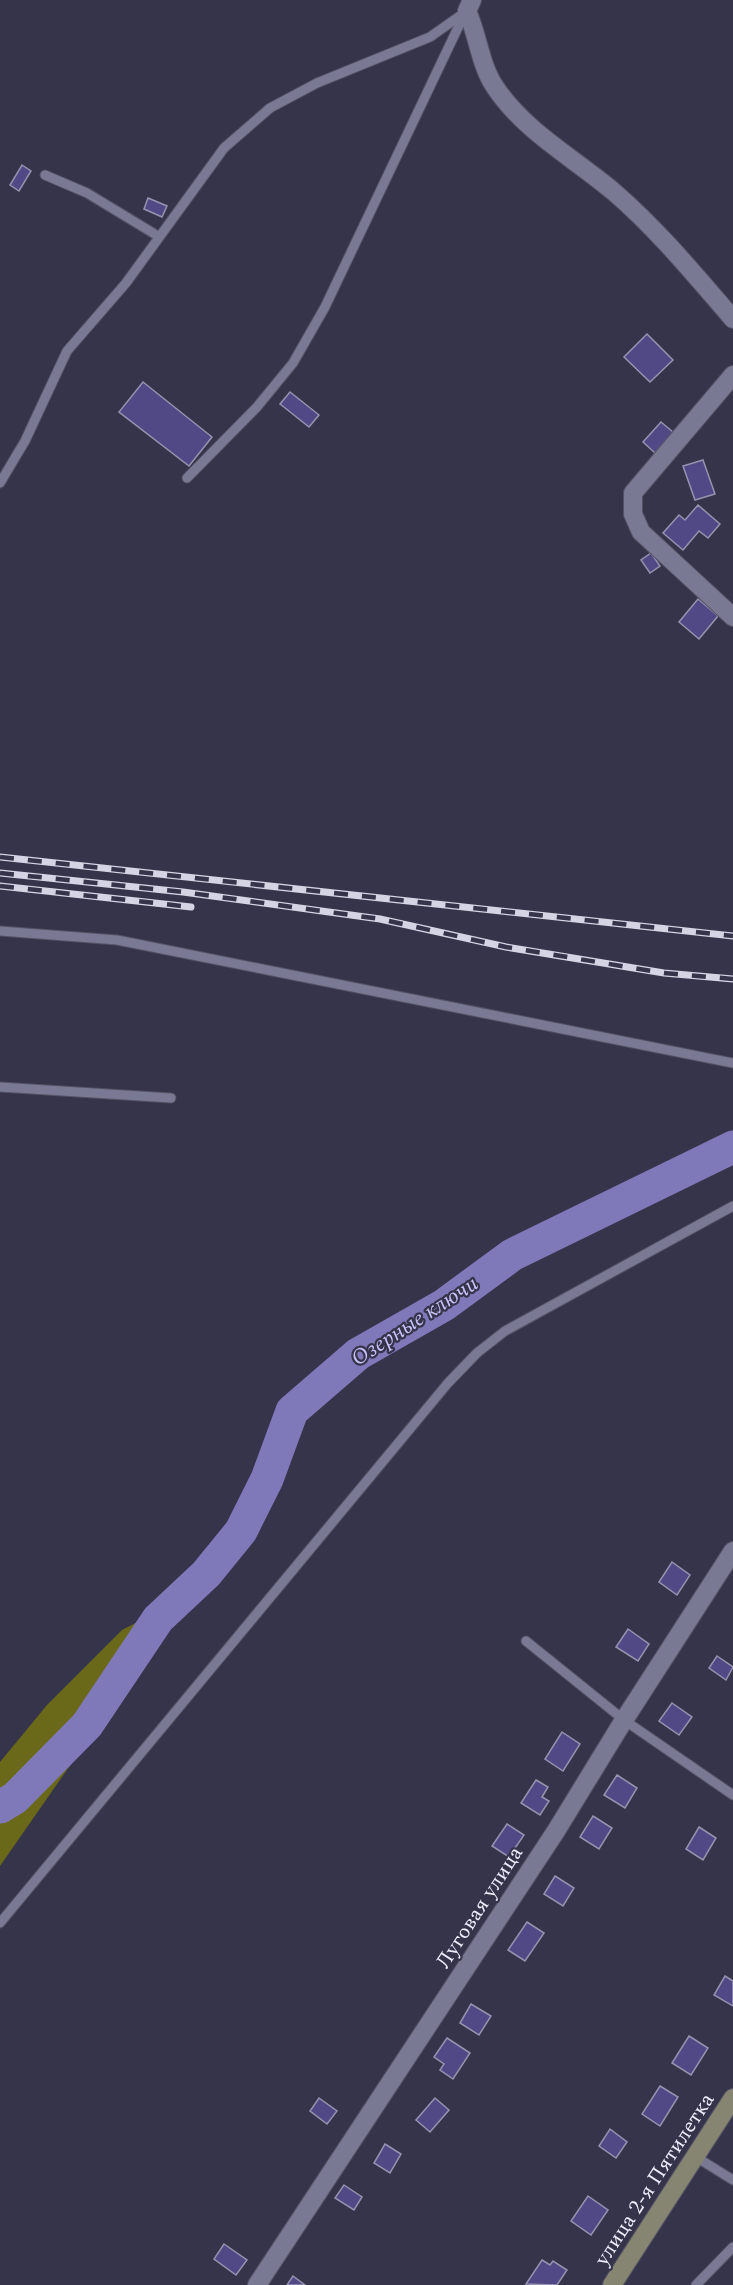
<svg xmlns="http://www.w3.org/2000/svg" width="733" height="2285" viewBox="0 0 733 2285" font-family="Spectral,serif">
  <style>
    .forest { fill: #6a6819 }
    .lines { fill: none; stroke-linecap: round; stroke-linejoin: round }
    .river { stroke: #7f79ba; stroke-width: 33 }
    .building { fill: #504986; stroke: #9594af; stroke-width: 1.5 }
    .service-casing { stroke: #535265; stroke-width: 11 }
    .minor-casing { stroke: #535265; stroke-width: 20 }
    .secondary-casing { stroke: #535265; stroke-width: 20 }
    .service { stroke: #7a7993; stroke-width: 9 }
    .minor { stroke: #7a7993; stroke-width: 18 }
    .secondary { stroke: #868571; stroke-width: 18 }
    .rail-casing { stroke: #d4d4e4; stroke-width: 7 }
    .rail { stroke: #35344a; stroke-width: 4.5; stroke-dasharray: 14; stroke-linecap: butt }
    .labels { text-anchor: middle; stroke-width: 4.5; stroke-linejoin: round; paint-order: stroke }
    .street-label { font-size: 21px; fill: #ededfc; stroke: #35344a }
    .water-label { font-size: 22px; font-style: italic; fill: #c6c3fa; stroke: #35344a }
  </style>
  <rect width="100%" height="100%" fill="#35344a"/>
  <polygon class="forest" points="145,1618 158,1625 158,1639 0,1866 0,1762 47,1705 122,1630"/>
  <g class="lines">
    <polyline class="river" points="0,1807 15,1798 87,1725 158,1619 206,1574 241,1531 267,1479 292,1411 358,1354 444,1305 512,1255 733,1147"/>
  </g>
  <g class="building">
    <polygon points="22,165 31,171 19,191 10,185"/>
    <polygon points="148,198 167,206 162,217 144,209"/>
    <polygon points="647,334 673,360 650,382 624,357"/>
    <polygon points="143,382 212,437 189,466 119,412"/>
    <polygon points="290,392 319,415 309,427 280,404"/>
    <polygon points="661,422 673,432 655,453 643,442"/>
    <polygon points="703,460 715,494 695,500 683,466"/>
    <polygon points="698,505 720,524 708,538 699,531 683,550 663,533 679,515 685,520"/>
    <polygon points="651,553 660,566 650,573 641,560"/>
    <polygon points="698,599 718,616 699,639 679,622"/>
    <polygon points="672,1562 690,1575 677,1595 659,1582"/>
    <polygon points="628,1629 649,1644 638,1661 616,1647"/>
    <polygon points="717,1656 733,1667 726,1680 709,1668"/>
    <polygon points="672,1703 692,1717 679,1735 659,1721"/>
    <polygon points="562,1732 580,1744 563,1771 545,1759"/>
    <polygon points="617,1775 637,1788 625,1808 604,1795"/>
    <polygon points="536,1780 548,1787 542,1797 549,1801 540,1815 521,1803"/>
    <polygon points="593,1816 612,1828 599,1849 580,1837"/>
    <polygon points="507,1824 524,1835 509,1857 492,1846"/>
    <polygon points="699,1827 716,1838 703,1860 686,1849"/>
    <polygon points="555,1876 574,1888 563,1906 544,1894"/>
    <polygon points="527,1922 544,1933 525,1961 508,1950"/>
    <polygon points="725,1976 733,1981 733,2006 714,1995"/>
    <polygon points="471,2004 491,2016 479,2035 460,2023"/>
    <polygon points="689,2036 708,2048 691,2075 672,2063"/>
    <polygon points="447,2038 470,2053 453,2079 440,2070 444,2064 434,2057"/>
    <polygon points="660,2086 678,2097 660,2126 642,2114"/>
    <polygon points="319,2098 337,2111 327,2124 310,2111"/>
    <polygon points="435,2098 449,2110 430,2132 416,2120"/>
    <polygon points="610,2129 627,2142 616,2158 599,2146"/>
    <polygon points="385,2144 401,2154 390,2173 374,2163"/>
    <polygon points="344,2185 362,2197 354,2210 335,2198"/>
    <polygon points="588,2196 608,2210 591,2235 571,2221"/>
    <polygon points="224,2244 247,2260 236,2275 214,2259"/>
    <polygon points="542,2260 550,2265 553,2261 567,2270 557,2285 526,2284"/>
    <polygon points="293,2276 305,2285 287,2285"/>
  </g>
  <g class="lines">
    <defs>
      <g id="service">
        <polyline points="45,175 87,193 158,236"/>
        <polyline points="187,478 257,407 293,363 325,307 464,15"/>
        <polyline points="0,483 25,441 67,351 126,283 224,148 270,108 317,83 430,37 467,11"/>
        <polyline points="0,931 117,940 733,1063"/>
        <polyline points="0,1087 171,1098"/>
        <polyline points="526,1641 624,1720 733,1795"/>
        <polyline points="0,1923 448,1383 477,1353 505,1331 733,1206"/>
        <polyline points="696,2157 733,2180"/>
        <polyline points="696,2285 733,2247"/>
      </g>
      <g id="minor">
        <path d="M472,0l-5,11c11,24 13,54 28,76 30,45 79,71 119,105 44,38 81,83 119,127"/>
        <polyline points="733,375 633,493 633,514 641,532 733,617"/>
        <polyline points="257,2285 556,1831 624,1720 733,1551"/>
      </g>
      <polyline id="secondary" points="612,2285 733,2098"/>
    </defs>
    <use href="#service" class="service-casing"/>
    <use href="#minor" class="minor-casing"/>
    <use href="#secondary" class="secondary-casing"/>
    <use href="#service" class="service"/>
    <use href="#minor" class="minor"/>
    <use href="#secondary" class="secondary"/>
    <defs>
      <g id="rail">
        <polyline points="0,857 733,936"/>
        <polyline points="0,873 183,892 380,919 506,947 664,973 733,979"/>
        <polyline points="0,886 191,907"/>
      </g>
    </defs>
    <use href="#rail" class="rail-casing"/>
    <use href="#rail" class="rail"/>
  </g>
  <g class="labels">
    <g class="street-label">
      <text transform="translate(479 1907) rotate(-57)" y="7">Луговая улица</text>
      <text transform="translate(654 2179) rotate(-57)" y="7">улица 2-я Пятилетка</text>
    </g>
    <g class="water-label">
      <text transform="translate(414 1320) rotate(-33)" y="8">Озерные ключи</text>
    </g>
  </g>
</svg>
